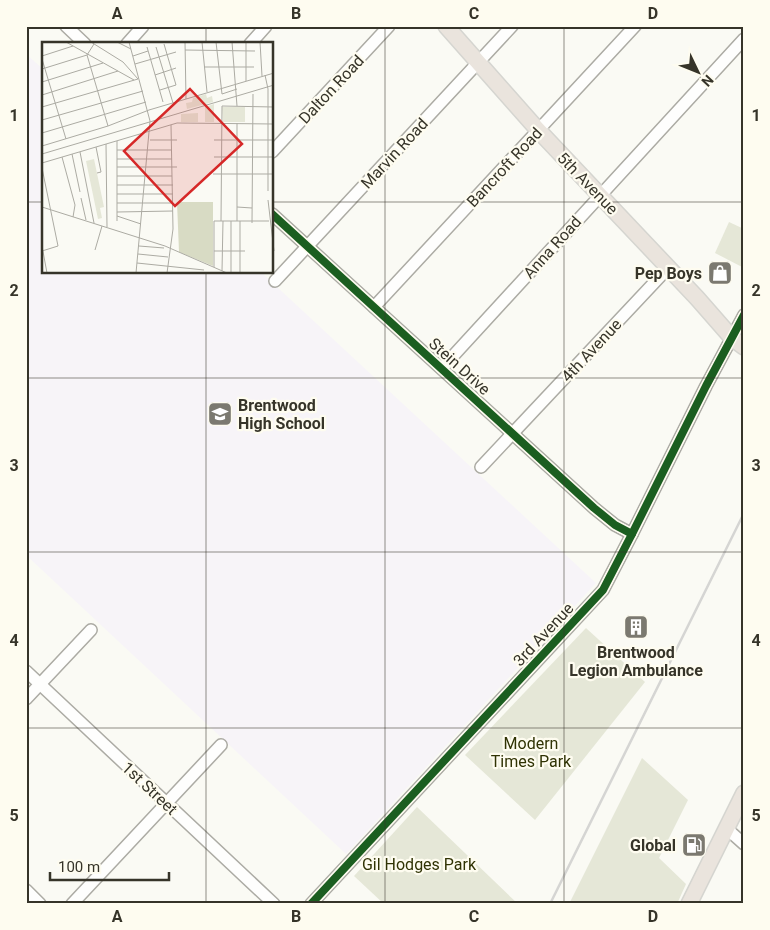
<svg xmlns="http://www.w3.org/2000/svg" width="770" height="930" viewBox="0 0 770 930" font-family="Roboto,sans-serif">
  <style>
    .education { fill: #f7f4f8 }
    .green { fill: #e5e7d7 }
    .lines { fill: none; stroke-linecap: round; stroke-linejoin: round }
    .minor-casing { stroke: #acaba4; stroke-width: 14 }
    .major-casing { stroke: #d5d5d0; stroke-width: 18 }
    .minor { stroke: #fefefd; stroke-width: 11 }
    .major { stroke: #eae4dd; stroke-width: 15 }
    .rail { stroke: #d5d5d3; stroke-width: 2.5 }
    .cycleway-casing { stroke: #fefcf0; stroke-width: 11 }
    .cycleway { stroke: #1b5e20; stroke-width: 8 }
    .grid { fill: none; stroke: #363429; stroke-width: 1; stroke-opacity: 0.55 }
    .labels { text-anchor: middle; stroke-width: 4.5; stroke-linejoin: round; paint-order: stroke }
    .street-label { font-size: 16px; fill: #363429; stroke: #fefcf0 }
    .poi-label { font-size: 16px; font-weight: bold; fill: #363429; stroke: #fefcf0; text-anchor: end }
    .park-label { font-size: 16px; fill: #303304; stroke: #fefcf0 }
    .inset-road { fill: none; stroke: #acaba3; stroke-width: 1 }
    .view { fill: #d62828; fill-opacity: 0.15; stroke: #d62828; stroke-width: 2.5 }
    .inset-edge { fill: none; stroke: #363429; stroke-width: 2.5 }
    .neatline { fill: none; stroke: #363429; stroke-width: 2 }
    .grid-label { font-size: 16px; text-anchor: middle; font-weight: bold; fill: #363429 }
  </style>
  <rect width="100%" height="100%" fill="#fafaf4"/>
  <polygon class="education" points="26,54 44,70 44,272 262,273 596,583 346,854 26,555"/>
  <g class="green">
    <polygon points="729,222 744,229 744,268 715,253"/>
    <polygon points="586,628 645,682 535,820 465,755"/>
    <polygon points="642,758 688,800 659,858 686,884 677,904 569,904"/>
    <polygon points="417,807 518,904 384,904 354,876"/>
  </g>
  <g class="lines">
    <defs>
      <g id="minor">
        <polyline points="66,26 85,44"/>
        <polyline points="127,44 143,26"/>
        <polyline points="250,44 266,26"/>
        <polyline points="272,152 389,26"/>
        <polyline points="272,214 594,508 615,525 632,534"/>
        <polyline points="275,281 512,26"/>
        <polyline points="374,307 635,26"/>
        <polyline points="442,368 744,39"/>
        <polyline points="481,467 668,268"/>
        <polyline points="26,671 274,904"/>
        <polyline points="26,699 91,630"/>
        <polyline points="726,828 744,844"/>
        <polyline points="26,890 40,904"/>
        <polyline points="72,904 221,745"/>
        <polyline points="311,904 603,590 632,534 706,386 744,315"/>
      </g>
      <g id="major">
        <polyline points="446,26 538,130 697,298 732,338 744,347"/>
        <polyline points="689,904 744,793"/>
      </g>
    </defs>
    <use href="#minor" class="minor-casing"/>
    <use href="#major" class="major-casing"/>
    <use href="#minor" class="minor"/>
    <use href="#major" class="major"/>
    <polyline class="rail" points="550,904 744,513"/>
    <defs>
      <g id="cycleway">
        <polyline points="272,214 594,508 615,525 632,534"/>
        <polyline points="311,904 603,590 632,534 706,386 744,315"/>
      </g>
    </defs>
    <use href="#cycleway" class="cycleway-casing"/>
    <use href="#cycleway" class="cycleway"/>
  </g>
  <path class="grid" d="M206,26v18M385,26v878M564,26v878M26,202h18M272,202h472M206,272v632M26,378h718M26,552h718M26,728h718"/>
  <defs>
    <symbol id="shop-square" viewBox="-11 -11 22 22"><rect x="-9" y="-9" width="18" height="18" rx="4" fill="#7b7970" stroke="#fefcf0"/><path d="M-5-2.5h2.3a2.7 3.5 0 0 1 5.4 0H5L5.5 6h-11ZM-1.5-2.5h3a1.5 2.3 0 0 0-3 0Z" fill="#fff"/></symbol>
    <symbol id="school-square" viewBox="-11 -11 22 22"><rect x="-9" y="-9" width="18" height="18" rx="4" fill="#7b7970" stroke="#fefcf0"/><path d="M0-5L7-2L0 1L-7-2ZM-4 1L0 2.5L4 1V4Q0 6-4 4Z" fill="#fff"/></symbol>
    <symbol id="building-square" viewBox="-11 -11 22 22"><rect x="-9" y="-9" width="18" height="18" rx="4" fill="#7b7970" stroke="#fefcf0"/><path d="M-4-6H4V6H1V3H-1V6H-4ZM-2.5-4.3h1.7v1.8h-1.7ZM.8-4.3h1.7v1.8H.8ZM-2.5-1h1.7V.8h-1.7ZM.8-1h1.7V.8H.8Z" fill="#fff"/></symbol>
    <symbol id="fuel-square" viewBox="-11 -11 22 22"><rect x="-9" y="-9" width="18" height="18" rx="4" fill="#7b7970" stroke="#fefcf0"/><path d="M-5.5-6h7V0h2V4h1.3V-2.5L3-4.5l.8-.8L6-3V5H2.5V1h-1V6h-7ZM-4.2-4.7v3.2H.2V-4.7Z" fill="#fff"/></symbol>
  </defs>
  <g fill-rule="evenodd">
    <use href="#shop-square" x="706" y="259" width="28" height="28"/>
    <use href="#school-square" x="206" y="400" width="28" height="28"/>
    <use href="#building-square" x="622" y="613" width="28" height="28"/>
    <use href="#fuel-square" x="680" y="831" width="28" height="28"/>
  </g>
  <g class="labels">
    <g class="street-label">
      <text transform="translate(331 89) rotate(-47)" y="6">Dalton Road</text>
      <text transform="translate(394 153) rotate(-47)" y="6">Marvin Road</text>
      <text transform="translate(504 167) rotate(-47)" y="6">Bancroft Road</text>
      <text transform="translate(588 183) rotate(46)" y="6">5th Avenue</text>
      <text transform="translate(552 247) rotate(-48)" y="6">Anna Road</text>
      <text transform="translate(591 350) rotate(-47)" y="6">4th Avenue</text>
      <text transform="translate(460 366) rotate(42)" y="6">Stein Drive</text>
      <text transform="translate(543 634) rotate(-47)" y="6">3rd Avenue</text>
      <text transform="translate(150 788) rotate(43)" y="6">1st Street</text>
    </g>
    <g class="poi-label">
      <text x="702" y="279">Pep Boys</text>
      <text x="238" y="411" text-anchor="start">Brentwood<tspan x="238" dy="18">High School</tspan></text>
      <text x="636" y="658" text-anchor="middle">Brentwood<tspan x="636" dy="18">Legion Ambulance</tspan></text>
      <text x="676" y="851">Global</text>
    </g>
    <g class="park-label">
      <text x="531" y="749">Modern<tspan x="531" dy="18">Times Park</tspan></text>
      <text x="419" y="870">Gil Hodges Park</text>
    </g>
  </g>
  <g transform="translate(42 42)">
    <rect width="231" height="231" fill="#fafaf4"/>
    <path d="M164,52l1,4 5,-2 1,6 -26,7 -1,-6 6,-1 1,-4zM172,62v18h-9v-15zM180,65h23v15h-22zM156,71v9h-17v-8zM52,117l10,48 -4,1 2,10 -4,1 -12,-58z" fill="#e5e7d7"/>
    <path d="M135,160h36v64l-34,-14z" fill="#d8dbc4"/>
    <path class="inset-road" d="M24,0l68,38M49,0l32,20 15,17M75,0l14,7M87,0l21,79 -14,152M143,0l1,57M160,0l5,50M174,0l6,52 15,-5M190,0l5,64M218,0l2,34M105,5l16,55M114,5l17,56M143,8l70,1M45,13l21,71M0,14l31,-10M91,14l15,-5M0,17l24,80M93,22l41,-12M162,25h50M0,27l45,-14 7,-11M113,33l21,-7M223,33l3,14v102M204,39v-39M0,40l61,-19M118,48l16,-5 -12,-41M0,53l76,-24M0,65l96,-28M107,68l125,-37M0,78l101,-29M0,91l104,-31M108,98h27M172,98h60M75,99v80M64,102l1,83M0,104l66,-20 41,-16M54,105l5,25 -4,1M75,108h55M38,110l14,71M0,112l232,-69M30,112l8,38M20,115l13,48 -2,12M172,115h60M75,117h55M0,121l135,-40 97,1M75,125h60M0,126l16,78 -16,5M171,132h61M75,134h55M75,143h56M75,152h56M39,156l5,22M226,158l6,51M75,161h56M0,165l123,39 62,27M195,165l15,1M75,170l56,-1M75,174l24,8M179,179l1,-115 52,1M195,179v-98M210,181l1,-129M0,204l5,27M97,204l25,2M53,208l7,-24M172,209h31M96,212l30,3M95,221l67,7M172,225v-46h55M180,229l1,-50M125,231l6,-44 -2,-104M189,231v-52M198,231v-52"/>
    <path class="view" d="M148,47l52,55 -67,62 -51,-55z"/>
    <rect width="231" height="231" class="inset-edge"/>
  </g>
  <rect width="770" height="930" fill="none" stroke="#fefcf0" stroke-width="55"/>
  <g transform="translate(698 72) rotate(133)" stroke="#fefcf0" stroke-width="4" paint-order="stroke">
  <path d="M0-4L9 19L0 12L-9 19Z" fill="#363429"/>
  <text y="-8" font-size="14" font-weight="bold" text-anchor="middle" fill="#363429">N</text>
  </g>
  <path d="M50 872v8h119v-8" fill="none" stroke="#363429" stroke-width="2.5"/>
  <text x="58" y="872" font-size="15" fill="#363429" stroke="#fefcf0" stroke-width="4" paint-order="stroke">100 m</text>
  <rect x="28" y="28" width="714" height="874" class="neatline"/>
  <g class="grid-label">
    <text x="117" y="19">A</text>
    <text x="296" y="19">B</text>
    <text x="474" y="19">C</text>
    <text x="653" y="19">D</text>
    <text x="14" y="121">1</text>
    <text x="756" y="121">1</text>
    <text x="14" y="296">2</text>
    <text x="756" y="296">2</text>
    <text x="14" y="471">3</text>
    <text x="756" y="471">3</text>
    <text x="14" y="646">4</text>
    <text x="756" y="646">4</text>
    <text x="14" y="821">5</text>
    <text x="756" y="821">5</text>
    <text x="117" y="922">A</text>
    <text x="296" y="922">B</text>
    <text x="474" y="922">C</text>
    <text x="653" y="922">D</text>
  </g>
</svg>
